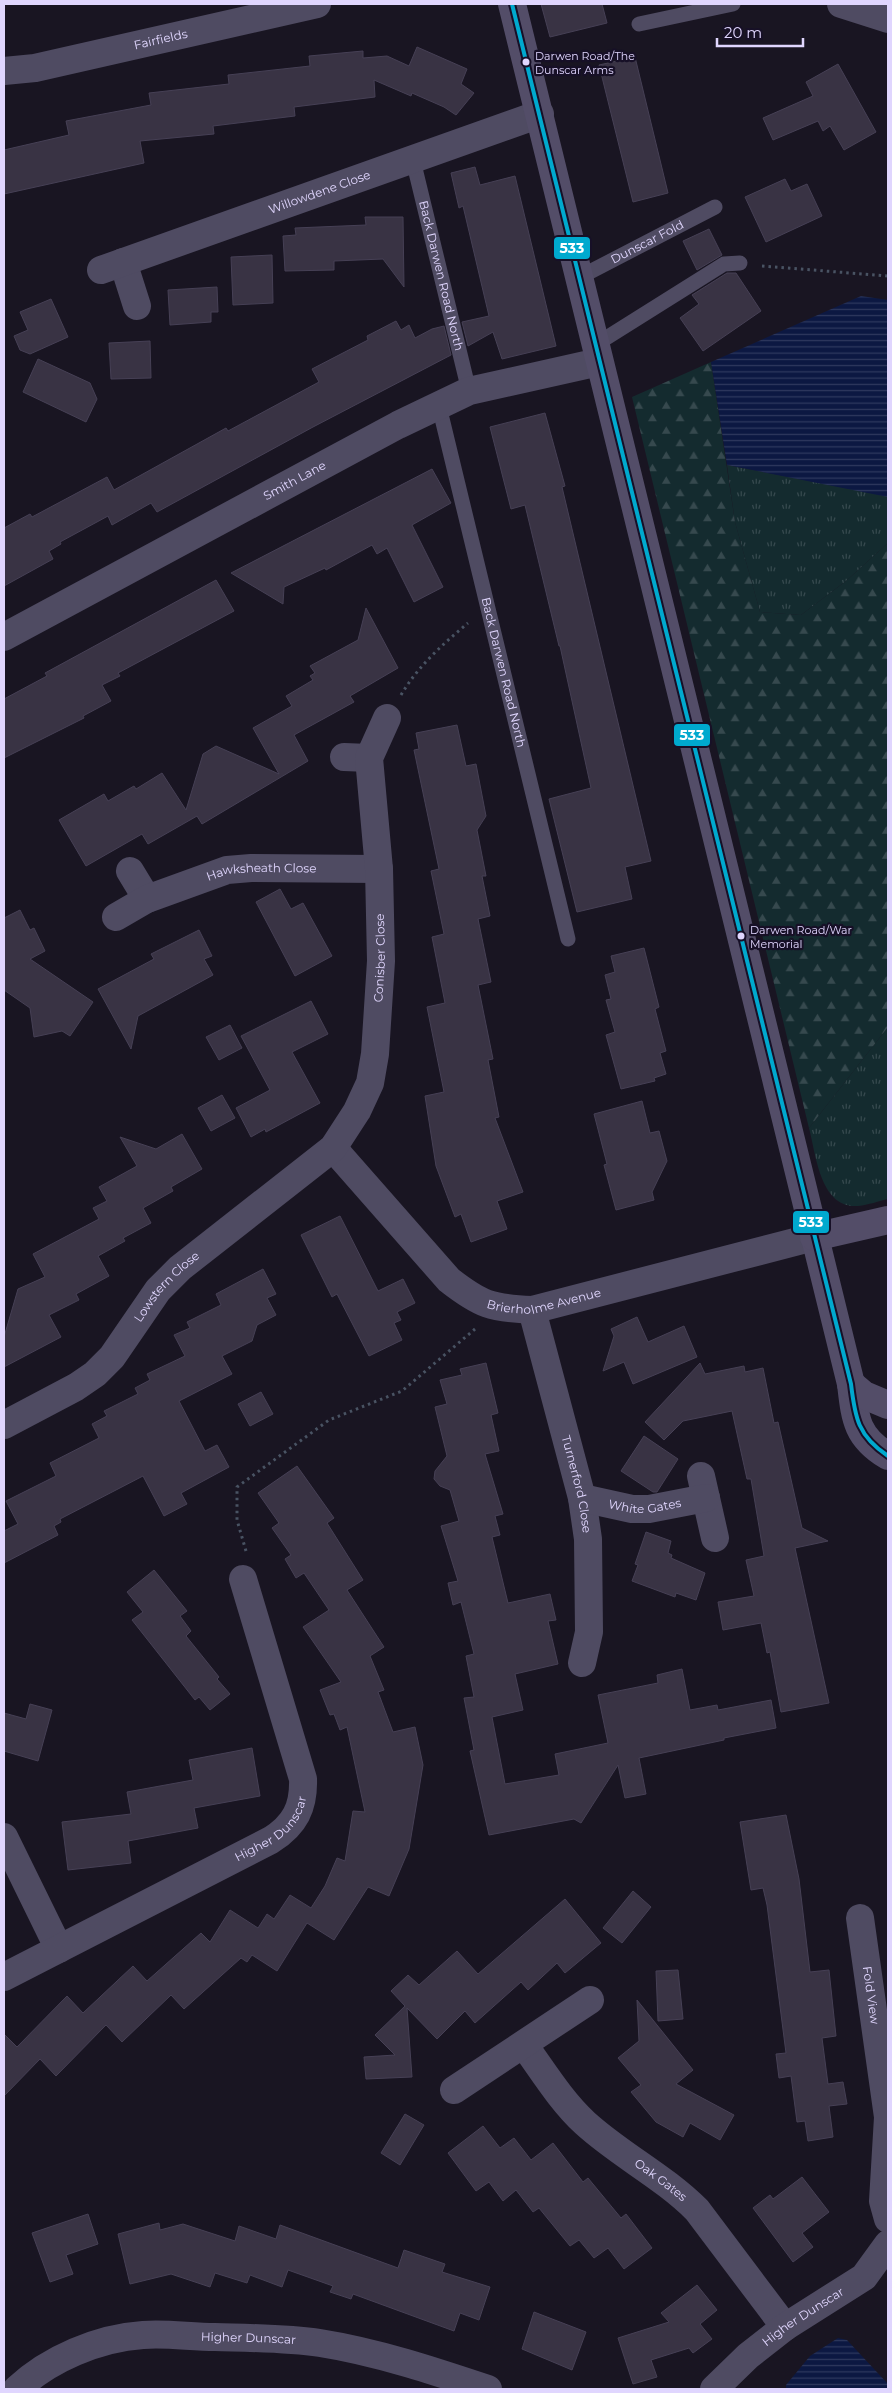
<svg xmlns="http://www.w3.org/2000/svg" width="892" height="2393" viewBox="0 0 892 2393" font-family="Montserrat,sans-serif">
  <style>
    .grass { fill: url(#grass-tufts) }
    .forest { fill: url(#forest-firs) }
    .water { fill: url(#water-rules) }
    .building { fill: #393344; stroke: #464055 }
    .lines { fill: none; stroke-linecap: round; stroke-linejoin: round }
    .path { stroke: #495363; stroke-width: 3; stroke-dasharray: 2.5 4; stroke-linecap: butt }
    .service { stroke: #4f4b62; stroke-width: 15 }
    .minor { stroke: #4f4b62; stroke-width: 28 }
    .secondary { stroke: #534d68; stroke-width: 28 }
    .bus-1-casing { stroke: #171027; stroke-width: 8 }
    .bus-1 { stroke: #00a9ce; stroke-width: 4 }
    .bus-dot { fill: #e0d6fe; stroke: #171027; stroke-width: 2 }
    .labels { text-anchor: middle; stroke-width: 4.5; stroke-linejoin: round; paint-order: stroke }
    .bus-label { font-size: 11px; fill: #e0d6fe; stroke: #171027; text-anchor: start }
    .street-label { font-size: 12px; fill: #e0d6fe; stroke: #171027 }
    .line-badge { stroke: #171027; stroke-width: 2 }
    .badge-label { font-size: 14px; text-anchor: middle; font-weight: bold; fill: #fff }
  </style>
  <defs>
    <pattern id="grass-tufts" width="24" height="20" patternUnits="userSpaceOnUse" patternTransform="scale(1.25)"><rect width="24" height="20" fill="#142b2f"/><path d="M3 7l-1-3M5 7V3M7 7l1-3M15 17l-1-3M17 17v-4M19 17l1-3" fill="none" stroke="#36494e"/></pattern>
    <pattern id="forest-firs" width="22" height="20" patternUnits="userSpaceOnUse" patternTransform="scale(1.25)"><rect width="22" height="20" fill="#142b2f"/><path d="M5 1l3.5 6h-7zM16 11l3.5 6h-7z" fill="#36494e"/></pattern>
    <pattern id="water-rules" width="6" height="5" patternUnits="userSpaceOnUse" patternTransform="scale(1.25)"><rect width="6" height="5" fill="#0c1842"/><path d="M0 2.5h6" fill="none" stroke="#2f395e"/></pattern>
  </defs>
  <rect width="100%" height="100%" fill="#191522"/>
  <g class="grass">
    <polygon points="727,465 888,496 888,543 846,581 801,615 760,612 735,522"/>
    <path d="M888,1027v172c-9,2 -20,6 -30,7 -38,3 -42,-52 -49,-78z"/>
  </g>
  <polygon class="forest" points="711,362 735,522 760,612 801,615 846,581 888,543 888,1027 809,1128 632,397"/>
  <g class="water">
    <polygon points="861,296 888,300 888,497 727,465 711,362"/>
    <polygon points="838,2338 847,2340 888,2384 888,2389 786,2389 786,2385 810,2356"/>
  </g>
  <g class="building">
    <polygon points="541,4 602,4 607,23 550,37"/>
    <polygon points="417,47 467,69 461,84 474,93 456,115 444,107 412,93 411,96 374,80 375,97 294,107 295,116 213,126 214,134 140,141 144,163 4,194 4,150 69,135 66,121 151,105 149,93 229,84 228,75 310,66 309,56 363,51 363,58 387,56 409,66"/>
    <polygon points="635,57 668,193 633,202 599,65"/>
    <polygon points="838,64 876,132 844,150 830,126 823,131 818,121 773,140 763,118 813,96 806,82"/>
    <polygon points="475,167 480,185 515,176 556,346 502,359 493,332 468,346 462,322 489,316 463,206 459,208 451,173"/>
    <polygon points="785,179 791,191 807,184 822,216 766,242 745,197"/>
    <polygon points="365,217 403,217 404,287 383,259 334,261 334,270 285,271 283,236 296,235 295,228 366,225"/>
    <polygon points="709,229 722,255 697,270 683,241"/>
    <polygon points="272,255 273,303 233,305 231,257"/>
    <polygon points="727,273 736,273 761,311 703,351 680,318 699,304 692,295"/>
    <polygon points="217,287 218,312 211,312 211,322 170,325 168,290"/>
    <polygon points="51,299 68,337 30,354 20,350 14,336 28,330 20,312"/>
    <polygon points="396,321 401,330 409,325 415,338 432,329 444,326 451,355 313,427 157,512 151,503 112,525 108,516 60,542 61,544 49,551 53,559 4,586 4,528 30,514 32,517 107,477 114,490 226,428 228,431 319,382 312,369 368,340 367,336"/>
    <polygon points="150,341 151,378 111,379 109,343"/>
    <polygon points="38,359 90,383 97,399 86,422 23,392"/>
    <polygon points="545,413 565,486 562,487 651,861 625,867 632,899 577,912 549,799 591,788 560,646 559,646 525,505 511,509 490,427"/>
    <polygon points="432,469 451,503 412,525 443,587 414,602 387,548 377,554 372,545 326,570 325,568 284,587 283,604 231,573"/>
    <polygon points="216,580 234,611 118,673 120,676 102,685 111,701 83,716 84,718 4,758 4,699 47,676 45,673"/>
    <polygon points="366,608 398,668 350,696 354,702 294,735 308,761 202,824 197,816 148,844 142,834 86,866 59,820 104,794 108,801 134,786 136,789 162,773 186,810 203,754 216,746 279,774 253,728 292,706 286,696 313,680 310,676 315,673 310,666 358,640"/>
    <polygon points="457,725 466,766 476,764 486,816 477,830 486,876 482,876 490,916 478,919 491,982 478,985 493,1059 488,1060 499,1117 495,1118 523,1192 497,1201 507,1229 471,1242 461,1214 455,1217 436,1166 425,1096 444,1092 427,1007 445,1003 432,937 444,934 431,871 439,869 414,750 419,749 416,733"/>
    <polygon points="280,889 291,909 303,903 332,956 295,976 256,902"/>
    <polygon points="20,910 30,930 34,928 45,951 30,959 93,1002 70,1036 62,1031 34,1037 30,1008 4,990 4,918"/>
    <polygon points="199,930 212,956 204,959 213,975 138,1016 131,1049 98,989 154,959 151,954"/>
    <polygon points="644,948 659,1007 655,1009 666,1051 660,1053 666,1074 654,1078 655,1081 621,1089 606,1035 615,1032 606,1000 611,999 605,975 615,972 611,956"/>
    <polygon points="311,1001 328,1034 292,1052 320,1103 266,1132 265,1129 251,1137 236,1108 270,1090 241,1036"/>
    <polygon points="230,1025 242,1048 219,1060 206,1037"/>
    <polygon points="222,1095 235,1118 211,1131 198,1108"/>
    <polygon points="642,1101 650,1133 659,1131 667,1161 652,1192 654,1200 616,1210 604,1165 607,1164 594,1114"/>
    <polygon points="182,1134 202,1169 171,1187 173,1191 143,1208 151,1223 123,1238 125,1241 98,1256 109,1276 76,1294 79,1300 49,1315 61,1337 4,1367 4,1337 18,1289 45,1277 33,1254 99,1219 93,1208 107,1201 99,1187 137,1166 120,1137 156,1149"/>
    <polygon points="340,1216 378,1291 403,1279 415,1303 397,1312 401,1320 394,1323 402,1340 369,1356 337,1294 332,1297 301,1235"/>
    <polygon points="263,1269 276,1294 267,1298 276,1315 257,1325 252,1341 222,1356 232,1374 179,1401 205,1451 217,1445 229,1467 181,1493 187,1504 164,1516 143,1476 60,1519 61,1522 54,1526 58,1535 4,1563 4,1531 18,1524 6,1501 56,1476 50,1463 99,1438 92,1424 107,1416 104,1411 138,1394 135,1388 150,1380 147,1374 185,1356 174,1335 190,1328 187,1322 221,1305 216,1294"/>
    <polygon points="637,1317 648,1342 684,1326 697,1357 633,1384 624,1362 603,1371 614,1336 611,1329"/>
    <polygon points="486,1363 498,1413 491,1415 499,1451 485,1454 503,1514 495,1516 500,1535 492,1537 508,1603 550,1594 556,1620 548,1621 558,1664 515,1674 523,1710 492,1717 505,1784 559,1775 555,1754 608,1743 598,1695 658,1683 657,1675 682,1669 690,1710 717,1705 718,1710 771,1700 776,1728 724,1738 724,1740 639,1758 646,1794 625,1798 618,1765 581,1823 574,1819 489,1835 470,1751 474,1750 464,1698 474,1697 466,1656 474,1654 461,1602 453,1605 448,1583 458,1581 441,1526 459,1521 450,1490 440,1486 434,1479 435,1471 447,1456 435,1407 447,1404 440,1380 462,1375 460,1369"/>
    <polygon points="700,1363 705,1374 744,1366 745,1372 763,1368 774,1423 778,1422 802,1528 828,1541 795,1548 829,1703 781,1712 770,1652 767,1653 761,1623 723,1630 718,1602 754,1596 746,1560 764,1556 751,1479 747,1479 732,1411 683,1421 664,1440 645,1422"/>
    <polygon points="261,1392 273,1414 250,1426 238,1404"/>
    <polygon points="644,1436 678,1459 657,1492 653,1492 621,1471"/>
    <polygon points="297,1466 334,1518 327,1523 363,1580 347,1590 384,1647 370,1656 384,1690 378,1692 393,1732 415,1727 423,1765 409,1849 389,1896 368,1887 334,1940 307,1923 277,1971 252,1955 247,1962 241,1958 184,2009 171,1995 122,2042 106,2025 56,2076 40,2059 4,2096 4,2034 17,2047 67,1996 83,2013 133,1966 147,1981 201,1933 210,1942 230,1910 258,1928 267,1914 274,1919 290,1895 311,1908 325,1886 337,1858 345,1861 353,1811 365,1812 347,1727 340,1730 334,1714 330,1715 320,1690 341,1682 303,1627 329,1610 304,1573 296,1578 285,1559 291,1555 272,1528 279,1523 258,1493"/>
    <polygon points="646,1532 671,1541 668,1553 672,1555 671,1558 705,1573 696,1600 676,1593 675,1597 632,1581 638,1565 635,1564"/>
    <polygon points="154,1570 187,1611 180,1616 191,1631 186,1636 219,1677 217,1679 230,1694 210,1710 199,1697 195,1700 132,1620 143,1612 127,1592"/>
    <polygon points="30,1704 52,1710 38,1761 4,1751 4,1713 26,1719"/>
    <polygon points="252,1748 260,1796 194,1808 198,1828 128,1841 131,1863 68,1870 62,1822 131,1814 127,1792 193,1780 189,1760"/>
    <polygon points="786,1815 799,1879 810,1972 829,1970 836,2036 822,2038 828,2084 843,2082 847,2104 829,2106 833,2137 808,2141 805,2121 797,2122 791,2076 779,2078 776,2054 786,2053 767,1905 763,1888 751,1890 740,1822"/>
    <polygon points="633,1891 651,1907 622,1943 603,1928"/>
    <polygon points="565,1899 601,1943 565,1973 557,1963 528,1990 521,1982 475,2023 465,2011 437,2039 407,2008 412,2077 366,2079 364,2057 395,2055 375,2035 405,2006 391,1991 408,1975 419,1985 457,1951 478,1974"/>
    <polygon points="678,1970 683,2019 658,2021 656,1971"/>
    <polygon points="637,2000 693,2070 676,2084 734,2115 720,2140 690,2123 683,2137 656,2122 631,2092 641,2085 618,2058 639,2041"/>
    <polygon points="405,2114 424,2125 400,2165 381,2153"/>
    <polygon points="483,2126 500,2148 514,2138 531,2160 553,2143 583,2182 588,2178 621,2218 626,2214 652,2248 624,2269 608,2248 594,2258 579,2240 570,2246 539,2208 533,2212 516,2190 503,2201 489,2182 476,2191 448,2153"/>
    <polygon points="802,2177 829,2212 802,2233 813,2247 793,2262 753,2208 770,2195 773,2199"/>
    <polygon points="88,2214 98,2244 66,2255 73,2274 50,2282 32,2233"/>
    <polygon points="159,2223 160,2230 183,2224 235,2241 239,2226 276,2239 280,2225 398,2268 404,2250 445,2264 442,2272 490,2287 479,2320 460,2313 454,2331 353,2294 351,2299 330,2292 333,2286 288,2270 282,2287 250,2275 247,2283 215,2273 210,2287 171,2274 130,2284 118,2234"/>
    <polygon points="697,2285 717,2310 700,2324 712,2339 693,2353 689,2348 651,2360 657,2377 633,2384 618,2338 669,2322 661,2313"/>
    <polygon points="534,2312 586,2332 572,2370 522,2349"/>
  </g>
  <g class="lines">
    <g class="path">
      <polyline points="762,266 888,276"/>
      <path d="M401,695c17,-29 42,-51 67,-72"/>
      <polyline points="246,1551 237,1520 237,1487 329,1420 402,1391 475,1329"/>
    </g>
    <g class="service">
      <polyline points="639,24 733,4"/>
      <path id="s1" d="M413,160l56,231"/>
      <path id="s2" d="M578,278l137,-71"/>
      <polyline points="595,345 724,264 740,263"/>
      <path id="s3" d="M439,406l129,533"/>
    </g>
    <g class="minor">
      <polyline points="841,4 888,19"/>
      <path id="s4" d="M4,71l31,-3 282,-64"/>
      <polyline points="123,262 137,306"/>
      <path id="s5" d="M101,270l439,-156"/>
      <path id="s6" d="M4,637l394,-212 71,-34 130,-29"/>
      <polyline points="344,757 369,758"/>
      <polyline points="130,871 147,899"/>
      <path id="s7" d="M116,917l31,-18 80,-29 24,-2 128,1"/>
      <path id="s8" d="M333,1148l116,132c32,25 42,28 83,30l282,-73"/>
      <path id="s9" d="M532,1310l50,188 6,41 1,93 -7,31"/>
      <path id="s10" d="M4,1425l72,-38 19,-13 17,-17 46,-67 22,-22 153,-120 24,-37 13,-28 5,-29 6,-93 -2,-92 -10,-111 18,-40"/>
      <polyline points="701,1476 715,1538"/>
      <path id="s11" d="M582,1498l50,11h17l57,-11"/>
      <polyline points="4,1837 59,1949"/>
      <path id="s12" d="M860,1918l28,199 -5,84 5,18"/>
      <path id="s13" d="M4,1977l267,-137c24,-15 33,-33 32,-61l-60,-200"/>
      <path id="s14" d="M524,2045c19,26 37,56 61,78 35,32 78,53 112,87l88,117"/>
      <polyline points="454,2090 590,2000"/>
      <path id="s15" d="M17,2389c32,-30 81,-51 126,-54 23,-2 48,2 72,2 35,1 71,1 105,6 57,9 114,28 168,46"/>
      <path id="s16" d="M714,2389l34,-33 37,-29 79,-50 24,-33"/>
    </g>
    <g class="secondary">
      <path d="M512,4l339,1380c4,34 5,53 37,72"/>
      <polyline points="814,1237 888,1220"/>
      <polyline points="851,1384 864,1395 888,1405"/>
    </g>
    <defs>
      <path id="bus-1" d="M512,4l339,1380c4,34 7,52 37,72"/>
    </defs>
    <use href="#bus-1" class="bus-1-casing"/>
    <use href="#bus-1" class="bus-1"/>
  </g>
  <g class="bus-dot">
    <circle cx="526" cy="62" r="4.5"/>
    <circle cx="741" cy="936" r="4.5"/>
  </g>
  <g class="labels">
    <g class="bus-label">
      <text x="535" y="60">Darwen Road/The<tspan x="535" dy="14">Dunscar Arms</tspan></text>
      <text x="750" y="934">Darwen Road/War<tspan x="750" dy="14">Memorial</tspan></text>
    </g>
    <g class="street-label">
      <text dy="4" stroke="none"><textPath href="#s4" startOffset="160">Fairfields</textPath></text>
      <text dy="4" stroke="none"><textPath href="#s5" startOffset="232">Willowdene Close</textPath></text>
      <text dy="4" stroke="none"><textPath href="#s2" startOffset="78">Dunscar Fold</textPath></text>
      <text dy="4" stroke="none"><textPath href="#s1" startOffset="119">Back Darwen Road North</textPath></text>
      <text dy="4" stroke="none"><textPath href="#s6" startOffset="330">Smith Lane</textPath></text>
      <text dy="4" stroke="none"><textPath href="#s3" startOffset="274">Back Darwen Road North</textPath></text>
      <text dy="4" stroke="none"><textPath href="#s7" startOffset="155">Hawksheath Close</textPath></text>
      <text dy="4" stroke="none"><textPath href="#s10" startOffset="636">Conisber Close</textPath></text>
      <text dy="4" stroke="none"><textPath href="#s10" startOffset="218">Lowstern Close</textPath></text>
      <text dy="4" stroke="none"><textPath href="#s8" startOffset="279">Brierholme Avenue</textPath></text>
      <text dy="4" stroke="none"><textPath href="#s9" startOffset="180">Turnerford Close</textPath></text>
      <text dy="4" stroke="none"><textPath href="#s11" startOffset="64">White Gates</textPath></text>
      <text dy="4" stroke="none"><textPath href="#s13" startOffset="308">Higher Dunscar</textPath></text>
      <text dy="4" stroke="none"><textPath href="#s12" startOffset="78">Fold View</textPath></text>
      <text dy="4" stroke="none"><textPath href="#s14" startOffset="194">Oak Gates</textPath></text>
      <text dy="4" stroke="none"><textPath href="#s16" startOffset="115">Higher Dunscar</textPath></text>
      <text dy="4" stroke="none"><textPath href="#s15" startOffset="245">Higher Dunscar</textPath></text>
    </g>
  </g>
  <g class="line-badge">
    <rect x="553" y="236" width="38" height="24" rx="5" fill="#00a9ce"/>
    <rect x="673" y="723" width="38" height="24" rx="5" fill="#00a9ce"/>
    <rect x="792" y="1210" width="38" height="24" rx="5" fill="#00a9ce"/>
  </g>
  <g class="badge-label">
    <text x="572" y="253">533</text>
    <text x="692" y="740">533</text>
    <text x="811" y="1227">533</text>
  </g>
  <rect width="892" height="2393" fill="none" stroke="#e0d6fe" stroke-width="10"/>
  <path d="M717 38v8h86v-8" fill="none" stroke="#e0d6fe" stroke-width="2.5"/>
  <text x="724" y="38" font-size="15" fill="#e0d6fe" stroke="#171027" stroke-width="4" paint-order="stroke">20 m</text>
</svg>
